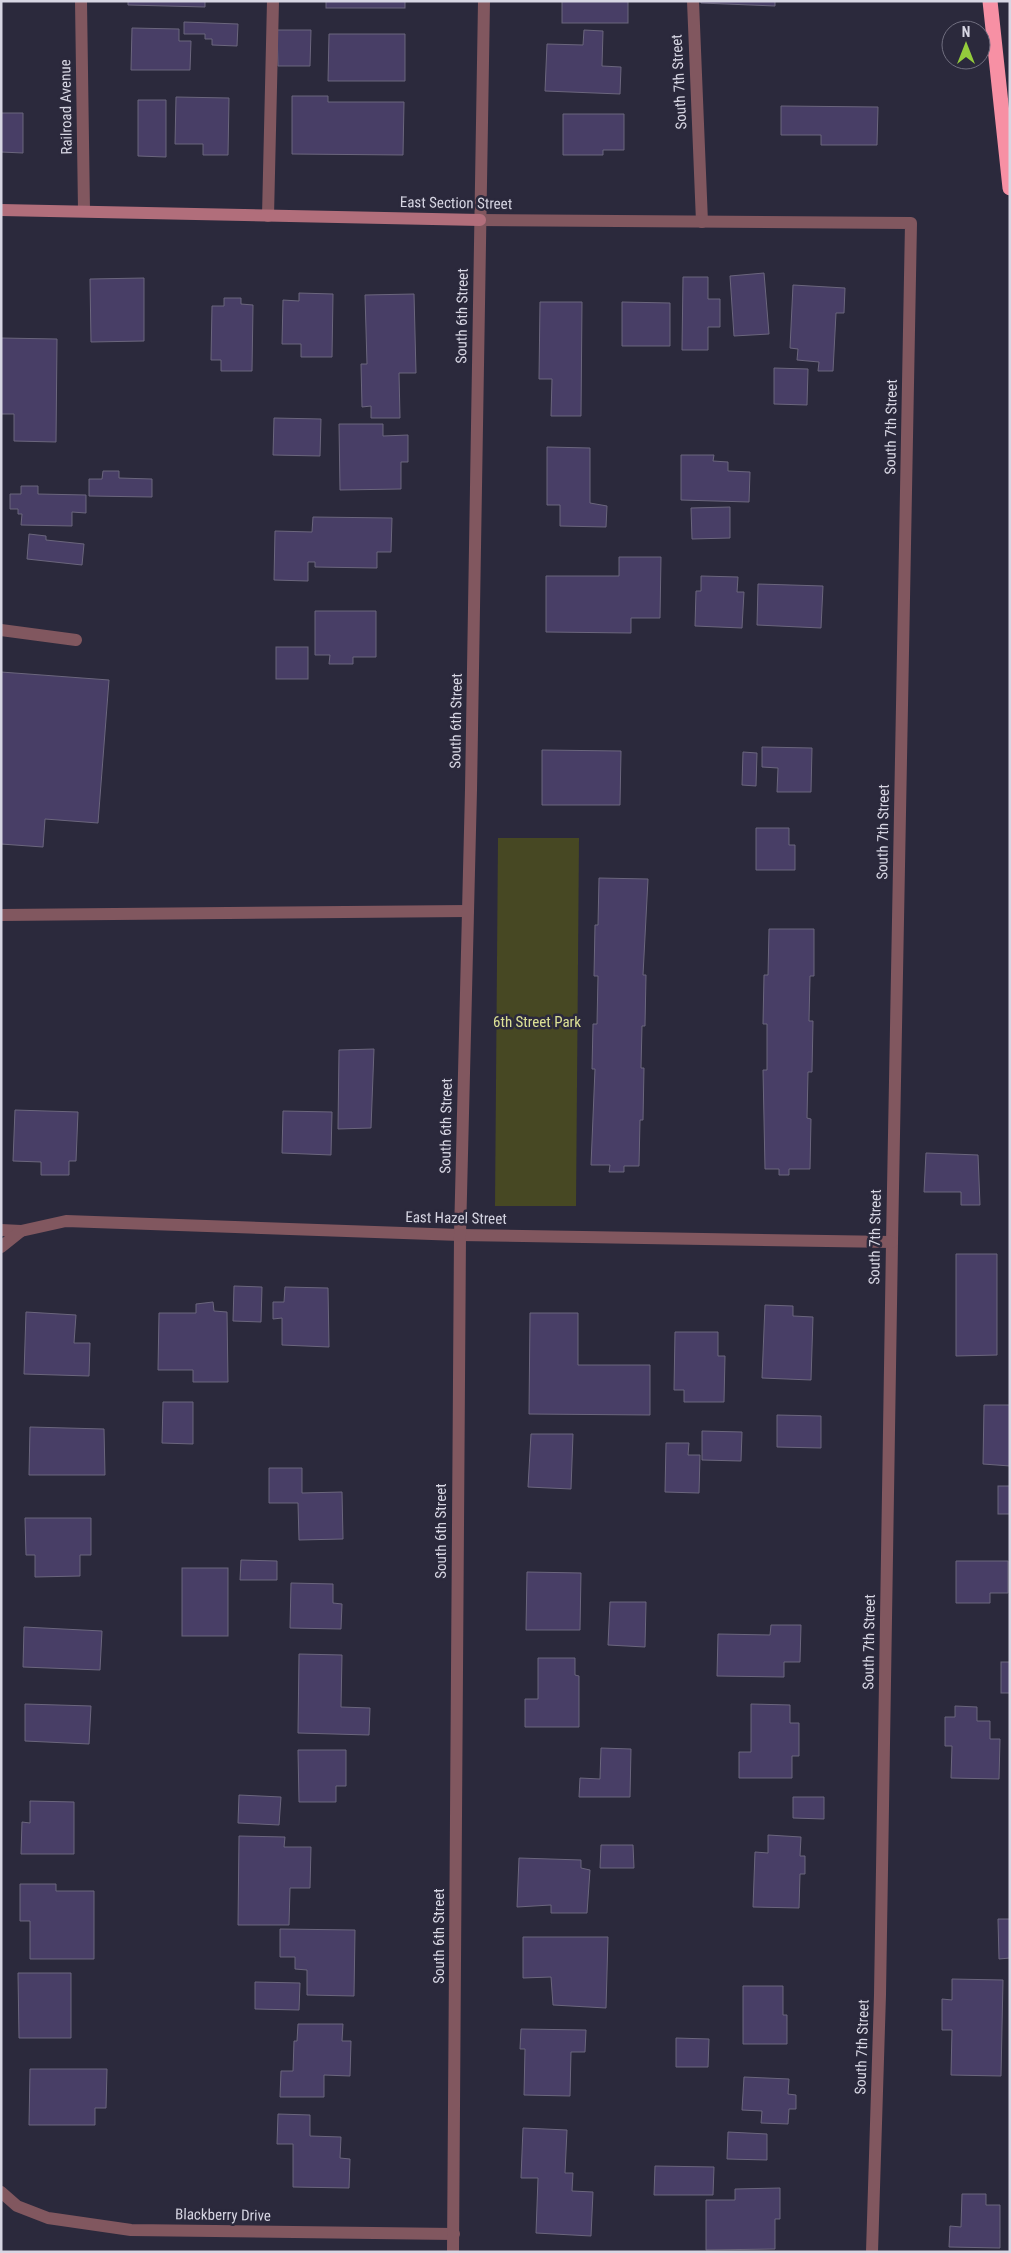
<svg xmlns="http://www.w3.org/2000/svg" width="1011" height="2253" viewBox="0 0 1011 2253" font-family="'Roboto Condensed',sans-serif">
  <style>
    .green { fill: #474823 }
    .building { fill: #483e66; stroke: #6b667d }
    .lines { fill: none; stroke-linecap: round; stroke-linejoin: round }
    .lane { stroke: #81575f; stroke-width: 12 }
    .street { stroke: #81575f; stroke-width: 12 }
    .secondary { stroke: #b16e7b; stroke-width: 12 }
    .highway { stroke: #f790a4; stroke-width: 15 }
    .labels { text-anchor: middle; stroke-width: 5; stroke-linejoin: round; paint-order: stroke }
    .street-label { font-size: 15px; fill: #d7d6e3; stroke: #2b293c }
    .park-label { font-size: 15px; fill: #dce095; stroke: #2b293c }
  </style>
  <rect width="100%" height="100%" fill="#2b293c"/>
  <polygon class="green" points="498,838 579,838 576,1206 495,1206"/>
  <g class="building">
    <polygon points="128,1 205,1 205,7 128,5"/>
    <rect x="326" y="1" width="79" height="7"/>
    <rect x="562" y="1" width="66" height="22"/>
    <polygon points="701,1 775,1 775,6 701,3"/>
    <polygon points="184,22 238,24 237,46 212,45 212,39 205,39 205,34 184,34"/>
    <polygon points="132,28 179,29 179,41 191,41 190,70 131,70"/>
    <polygon points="277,30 311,30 310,66 278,66"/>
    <polygon points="584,30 603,31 602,66 621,67 620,94 545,91 547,44 583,45"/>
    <polygon points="329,34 405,34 405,81 328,81"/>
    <polygon points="292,96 328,96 328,102 404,102 403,155 292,154"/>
    <polygon points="176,97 229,98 228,155 203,155 203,144 175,144"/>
    <polygon points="138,100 166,100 166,157 138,156"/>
    <polygon points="781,106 878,107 877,145 821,145 821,135 781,135"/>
    <polygon points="1,113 23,113 23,153 1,152"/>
    <polygon points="563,114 624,114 624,150 603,150 603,155 563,155"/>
    <polygon points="764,273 769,334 734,336 730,276"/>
    <polygon points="683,277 708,277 708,299 720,299 720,327 708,327 708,350 682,350"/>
    <polygon points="144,278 144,341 91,342 90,279"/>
    <polygon points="793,285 845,288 844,313 836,313 833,371 818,371 819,362 797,360 798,349 790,348"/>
    <polygon points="299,293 333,294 332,357 301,357 301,344 282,344 283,300 299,301"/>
    <polygon points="414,294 416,373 399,373 400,418 371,418 371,406 362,407 361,364 367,364 365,295"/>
    <polygon points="224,298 241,298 241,304 253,305 252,371 221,371 221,360 211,360 212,306 224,306"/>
    <polygon points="540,302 582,302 581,416 551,416 552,379 539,379"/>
    <polygon points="622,302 670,303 670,346 622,346"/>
    <polygon points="1,338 57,339 56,442 14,441 14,414 1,414"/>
    <polygon points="774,368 808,369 807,405 774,404"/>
    <polygon points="274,418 321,419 320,456 273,455"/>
    <polygon points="339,424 383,424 383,436 408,435 408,462 401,462 401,489 340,490"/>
    <polygon points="547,447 590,448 590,503 607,506 606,527 560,526 560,505 547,505"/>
    <polygon points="681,455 714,455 713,461 728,462 728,471 750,472 749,502 681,500"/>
    <polygon points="103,471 119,471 119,478 152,479 152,497 89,496 89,479 102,479"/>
    <polygon points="21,486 38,486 38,494 86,495 86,513 72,512 72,526 21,525 22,514 18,514 18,509 10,509 10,494 21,494"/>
    <polygon points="730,507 730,538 692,539 691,508"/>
    <polygon points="313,517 392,518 391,552 377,552 377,568 315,567 315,562 308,562 308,581 274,580 275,531 312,532"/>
    <polygon points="29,534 46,536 46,540 84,544 82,565 27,559"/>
    <polygon points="619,557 661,557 660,618 631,618 631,633 546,632 546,576 619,576"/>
    <polygon points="701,576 738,577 737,592 744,592 742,628 695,626 696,591 701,591"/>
    <polygon points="758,584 823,586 821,628 757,625"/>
    <polygon points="315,611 376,611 376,657 353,657 353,664 329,664 330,655 315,655"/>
    <rect x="276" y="647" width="32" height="32"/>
    <polygon points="1,672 109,680 98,823 45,819 43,847 1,844"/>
    <polygon points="762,747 812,748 811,792 777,792 778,768 762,767"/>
    <polygon points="542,750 621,751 620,805 542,805"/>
    <polygon points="743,752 757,753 756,786 742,785"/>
    <polygon points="756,828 789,828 789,845 795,845 795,870 756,870"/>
    <polygon points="599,878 648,879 643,975 646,975 645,1026 642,1026 641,1068 644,1068 643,1120 640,1120 639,1166 624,1166 624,1172 609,1172 610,1165 591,1165 595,1069 592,1069 593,1024 597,1024 598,976 594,976 595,925 598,925"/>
    <polygon points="769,929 814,929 814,976 810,976 809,1021 813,1021 812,1072 808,1072 807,1118 811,1119 810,1169 789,1169 789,1175 779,1175 779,1169 765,1169 763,1070 767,1070 767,1024 763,1024 764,975 768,975"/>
    <polygon points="374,1049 371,1128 338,1129 339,1050"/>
    <polygon points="15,1110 78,1112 76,1161 69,1161 69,1175 41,1175 41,1162 13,1161"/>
    <polygon points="283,1111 332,1112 331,1155 282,1153"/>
    <polygon points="926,1153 978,1155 980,1205 961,1205 961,1192 924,1192"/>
    <polygon points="956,1254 997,1254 997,1355 956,1356"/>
    <polygon points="234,1286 262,1287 261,1322 233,1321"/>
    <polygon points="285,1287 328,1288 329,1347 282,1345 282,1318 273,1319 273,1302 284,1302"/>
    <polygon points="213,1302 214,1311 227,1312 228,1382 193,1382 193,1370 158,1370 159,1313 196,1313 196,1304"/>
    <polygon points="765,1305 793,1306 793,1316 813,1317 811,1380 762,1378"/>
    <polygon points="26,1312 76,1315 74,1343 90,1343 89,1376 24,1374"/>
    <polygon points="530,1313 578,1313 578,1365 650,1365 650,1415 529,1414"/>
    <polygon points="675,1332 718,1332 718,1356 725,1356 724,1402 684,1402 684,1390 674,1390"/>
    <polygon points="163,1402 193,1402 193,1444 162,1443"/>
    <polygon points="984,1405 1010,1405 1010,1466 983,1464"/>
    <polygon points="777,1415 821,1416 821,1448 777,1447"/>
    <polygon points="30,1427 104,1429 105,1475 29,1475"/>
    <polygon points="702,1431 742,1432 741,1461 702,1460"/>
    <polygon points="531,1434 573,1434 571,1489 528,1487"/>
    <polygon points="666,1443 689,1443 688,1455 700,1455 699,1493 665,1492"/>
    <polygon points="269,1468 302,1468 302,1493 342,1492 343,1539 299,1540 298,1503 269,1503"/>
    <rect x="998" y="1486" width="12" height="28"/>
    <polygon points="25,1518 91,1518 91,1555 80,1555 80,1576 35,1577 35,1555 26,1555"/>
    <polygon points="241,1560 277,1561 277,1580 240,1580"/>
    <polygon points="956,1561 1008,1561 1008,1593 990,1593 990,1603 956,1603"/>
    <rect x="182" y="1568" width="46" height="68"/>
    <polygon points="527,1572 581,1573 580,1630 526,1630"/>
    <polygon points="291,1583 333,1584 333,1603 342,1604 341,1629 290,1628"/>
    <polygon points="610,1602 646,1602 645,1647 608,1645"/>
    <polygon points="771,1625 801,1625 800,1662 784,1662 784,1677 717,1676 718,1634 770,1635"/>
    <polygon points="24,1627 102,1631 100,1670 23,1667"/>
    <polygon points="299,1654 342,1655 341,1707 370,1708 369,1735 298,1733"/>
    <polygon points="538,1658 575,1658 575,1675 579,1676 579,1727 525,1727 525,1699 538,1699"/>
    <rect x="1001" y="1662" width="9" height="31"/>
    <polygon points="25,1704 91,1706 89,1744 25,1741"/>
    <polygon points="751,1704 790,1705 790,1723 799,1723 799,1756 792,1756 792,1778 739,1778 739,1752 751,1752"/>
    <polygon points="955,1706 977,1707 977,1721 990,1721 990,1739 1000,1739 999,1779 951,1778 952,1746 945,1746 945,1717 955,1717"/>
    <polygon points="601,1748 631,1749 630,1797 579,1797 580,1778 600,1779"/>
    <polygon points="298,1750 346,1750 346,1786 336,1786 336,1802 299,1802"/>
    <polygon points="239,1795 281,1797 279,1825 238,1823"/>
    <polygon points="793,1797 824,1797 824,1819 793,1818"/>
    <polygon points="30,1801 74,1802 74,1854 21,1854 22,1822 30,1823"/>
    <polygon points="768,1835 801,1837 800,1856 805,1856 805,1874 800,1874 799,1908 753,1907 755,1852 768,1853"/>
    <polygon points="239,1836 285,1837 284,1847 311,1847 310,1888 290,1888 289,1925 238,1925"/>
    <polygon points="601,1845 633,1845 634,1868 600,1868"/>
    <polygon points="519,1858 581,1860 581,1868 590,1870 587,1913 551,1913 551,1905 517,1907"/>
    <polygon points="20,1884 56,1884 56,1891 94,1891 94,1959 30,1959 30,1921 20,1921"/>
    <polygon points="998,1919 1010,1919 1010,1958 999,1959"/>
    <polygon points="280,1929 355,1930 354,1996 307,1995 307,1970 295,1969 295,1957 280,1957"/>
    <polygon points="523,1937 608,1937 606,2008 553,2005 551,1977 523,1978"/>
    <polygon points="18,1973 71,1973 71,2038 19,2038"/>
    <polygon points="952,1979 1003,1980 1001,2076 951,2075 952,2030 942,2030 942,1999 952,2000"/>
    <polygon points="255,1982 300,1983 299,2010 255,2009"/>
    <polygon points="743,1986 783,1986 783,2015 787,2015 787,2044 743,2044"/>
    <polygon points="298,2024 343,2024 342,2041 351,2041 350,2076 324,2075 324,2097 280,2097 281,2071 293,2071 294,2041 297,2041"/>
    <polygon points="521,2029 586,2030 585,2052 571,2052 570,2096 524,2095 525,2049 520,2049"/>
    <polygon points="676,2038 709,2039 708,2067 676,2067"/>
    <polygon points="30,2069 107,2069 106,2108 95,2108 95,2125 29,2125"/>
    <polygon points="744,2077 789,2079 788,2094 796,2095 796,2109 789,2109 788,2124 761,2123 762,2111 742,2110"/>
    <polygon points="278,2114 310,2115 310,2136 341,2137 340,2158 350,2159 349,2188 293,2187 293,2144 277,2144"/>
    <polygon points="523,2128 567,2130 565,2173 573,2173 572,2191 593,2192 591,2236 536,2233 538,2178 521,2178"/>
    <polygon points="728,2132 767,2134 767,2160 727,2159"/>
    <polygon points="655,2166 714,2167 713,2195 654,2195"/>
    <polygon points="780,2188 780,2219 775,2219 775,2249 706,2250 706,2200 735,2200 735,2189"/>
    <polygon points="962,2194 986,2194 986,2205 1000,2205 1000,2248 949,2247 950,2226 961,2227"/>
  </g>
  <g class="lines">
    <g class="lane">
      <polyline points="268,216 273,1"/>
      <polyline points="1,630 76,640"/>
      <polyline points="1,915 468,911"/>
      <polyline points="1,1230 21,1231"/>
    </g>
    <g class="street">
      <polyline points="81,1 84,211"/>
      <polyline points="693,1 702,222"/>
      <polyline points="480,220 911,223 892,1242 880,1995 872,2252"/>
      <polyline points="1,1247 21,1231 66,1221 460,1235 892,1242"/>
      <polyline points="1,2192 17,2206 48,2218 131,2230 454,2234"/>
      <polyline points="453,2252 460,1235 471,790 484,1"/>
    </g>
    <polyline class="secondary" points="1,210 480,220"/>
    <polyline class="highway" points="990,1 1010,188"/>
  </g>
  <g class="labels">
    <g class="street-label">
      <text transform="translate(679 82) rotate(-93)" y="5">South 7th Street</text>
      <text transform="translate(66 107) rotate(-91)" y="5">Railroad Avenue</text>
      <text transform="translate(456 203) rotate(1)" y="5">East Section Street</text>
      <text transform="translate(462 316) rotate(-89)" y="5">South 6th Street</text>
      <text transform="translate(891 427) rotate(-89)" y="5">South 7th Street</text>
      <text transform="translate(456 721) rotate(-89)" y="5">South 6th Street</text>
      <text transform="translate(883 832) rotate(-89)" y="5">South 7th Street</text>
      <text transform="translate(446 1126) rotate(-89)" y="5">South 6th Street</text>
      <text transform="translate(456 1218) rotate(1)" y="5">East Hazel Street</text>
      <text transform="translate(875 1237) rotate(-89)" y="5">South 7th Street</text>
      <text transform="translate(441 1531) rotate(-90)" y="5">South 6th Street</text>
      <text transform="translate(869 1642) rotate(-89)" y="5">South 7th Street</text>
      <text transform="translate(439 1936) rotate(-90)" y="5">South 6th Street</text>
      <text transform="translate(862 2047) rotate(-88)" y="5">South 7th Street</text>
      <text transform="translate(223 2215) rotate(1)" y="5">Blackberry Drive</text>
    </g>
    <g class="park-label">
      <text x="537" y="1027">6th Street Park</text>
    </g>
  </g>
  <rect width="1011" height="2253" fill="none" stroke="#d7d6e3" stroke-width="5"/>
  <g transform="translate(966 45)"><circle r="24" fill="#2b293c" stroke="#706e7f"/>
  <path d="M0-4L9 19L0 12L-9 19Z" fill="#94cc3c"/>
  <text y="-8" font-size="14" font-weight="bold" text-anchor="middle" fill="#d7d6e3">N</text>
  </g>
</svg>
